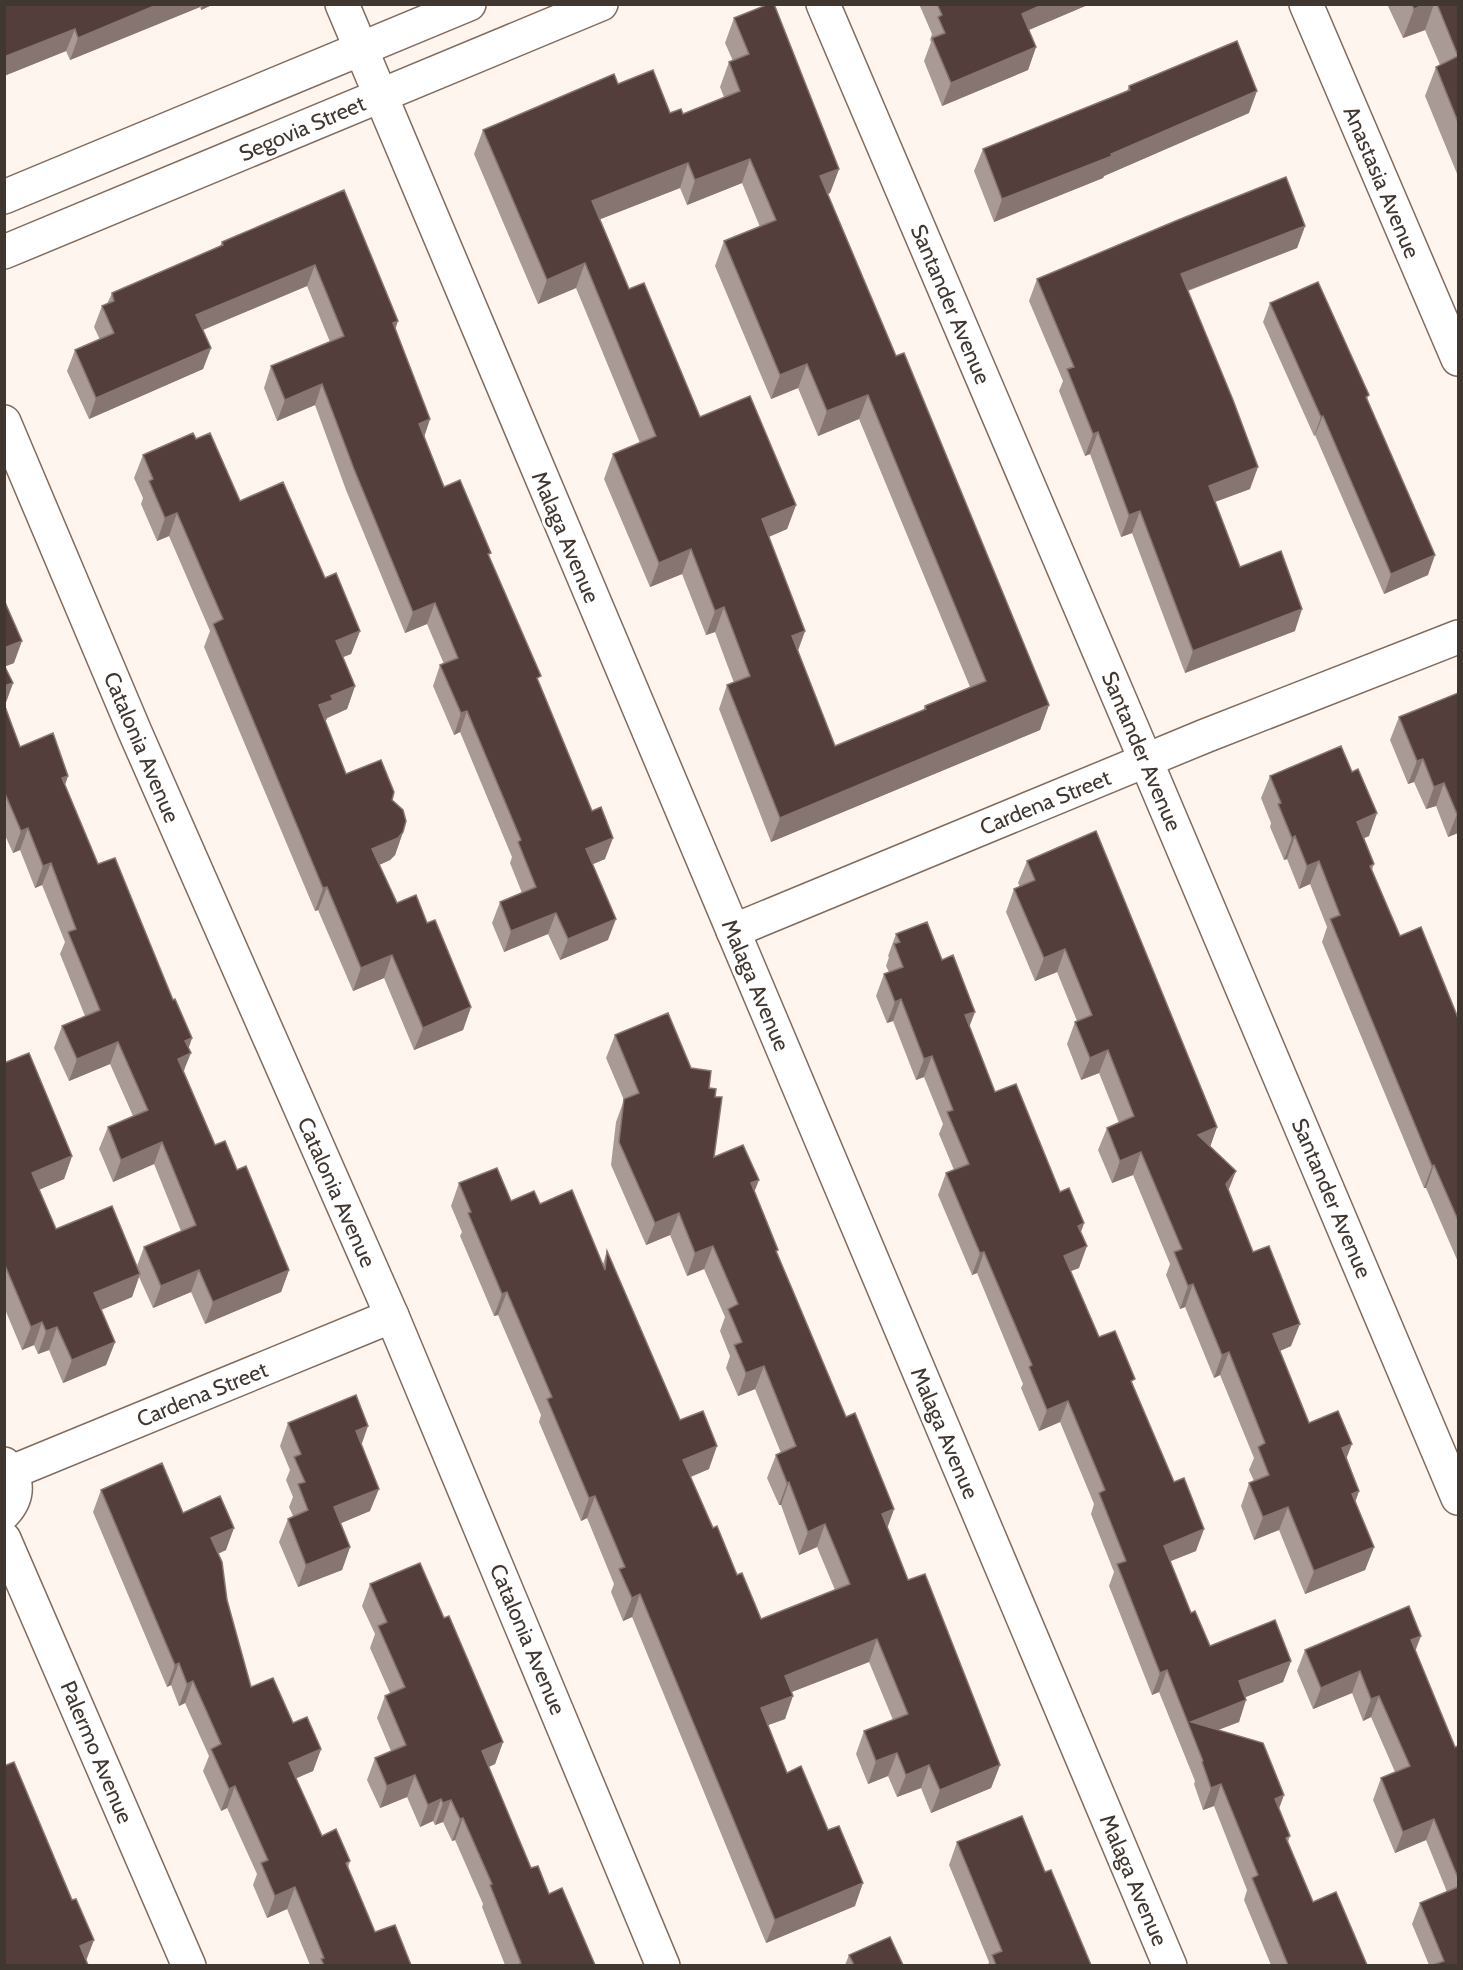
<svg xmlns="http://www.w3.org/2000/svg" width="1463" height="1970" viewBox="0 0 1463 1970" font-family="Cabin,sans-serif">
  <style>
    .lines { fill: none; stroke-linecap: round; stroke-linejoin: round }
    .minor-casing { stroke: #7f6c5f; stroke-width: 36 }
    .minor { stroke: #fff; stroke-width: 33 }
    .wall { fill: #a99a95; fill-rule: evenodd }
    .shaded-wall { fill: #877571 }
    .building { fill: #543e3b; stroke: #877571; stroke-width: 1.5; fill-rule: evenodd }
    .labels { text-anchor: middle; stroke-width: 6; stroke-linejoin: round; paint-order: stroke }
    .street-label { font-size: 22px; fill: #403731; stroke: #fff }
  </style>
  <rect width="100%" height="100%" fill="#fef5ef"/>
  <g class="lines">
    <defs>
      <g id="minor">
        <polyline points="342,4 1170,1966"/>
        <polyline points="823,4 1146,761 1458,1498"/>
        <polyline points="1306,4 1458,359"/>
        <polyline points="4,197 469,4"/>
        <polyline points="4,252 601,4"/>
        <polyline points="4,422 135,732 392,1316 663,1966"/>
        <polyline points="733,931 1205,736 1458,637"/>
        <path d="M4,1464c15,16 15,33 0,49"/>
        <polyline points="12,1472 392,1316"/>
        <polyline points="4,1539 189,1966"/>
      </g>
    </defs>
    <use href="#minor" class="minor-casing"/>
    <use href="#minor" class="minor"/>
  </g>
  <g class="wall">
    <polygon points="4,4 214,4 201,10 200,7 70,60 66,51 4,76"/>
    <polygon points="919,4 1090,4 1029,30 1036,47 1028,70 942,106 924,61 931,42 930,40 932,34"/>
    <polygon points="1387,4 1458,4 1458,176 1425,96 1436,67 1440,65 1425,30 1403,38"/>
    <path d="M734,18l105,151 -9,24 -2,1 68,162 153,349 -9,25 -269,112 -52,-133 8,-24 7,-2 -19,-51 -9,3 -24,-61 -32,13 -46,-108 9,-25 27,-11 -64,-155 -38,16 -64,-150 9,-24 135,-46 52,29 13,1 41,-17 -4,-10 9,-25 4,-1 -8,-18zM742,183l18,44 -36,14 -9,25 56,133 27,-11 20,48 41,-17 111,268 -45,19 -2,4 -88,36 -37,-95 7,-20 -36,-94 18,-8 9,-24 -96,-88 -71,-128 -29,-70 80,-31 7,17z"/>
    <polygon points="1129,86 1249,113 1104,176 1103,178 994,222 974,171 983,149 1127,91"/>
    <polygon points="344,190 395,330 430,419 424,437 444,487 489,557 539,683 605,859 593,864 608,940 560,960 548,934 504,952 492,923 500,902 522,893 510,863 512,857 460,732 454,735 433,686 440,665 444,664 427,624 405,633 346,490 315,405 277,421 264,388 271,366 330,342 307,286 203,330 211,348 203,369 89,419 67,371 75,350 100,340 94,327 102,306 107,304 112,293 220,246 222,242"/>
    <polygon points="1305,226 1297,248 1188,291 1250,489 1215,502 1240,567 1295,631 1185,673 1132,533 1121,537 1090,454 1085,456 1059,391 1063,381 1029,301 1037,279"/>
    <polygon points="1270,303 1369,395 1367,399 1428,575 1384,594 1315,435 1314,436 1263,322"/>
    <polygon points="196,439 240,501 325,578 360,631 351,654 343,657 355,686 347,709 327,718 325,721 346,774 392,800 403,832 395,855 390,860 379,865 397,903 427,923 471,1007 463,1030 414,1050 384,978 353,991 318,910 315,911 204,647 210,631 169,536 157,541 141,504 143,498 134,478 143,455"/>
    <polygon points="4,600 14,663 5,666 13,683 5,705 20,747 68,776 65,785 98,864 173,1000 192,1038 188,1048 184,1072 215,1145 237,1170 289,1270 281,1292 205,1324 191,1292 153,1308 139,1277 132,1297 101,1310 115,1342 106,1365 63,1383 49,1350 38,1354 34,1345 22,1350 4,1307 4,1063 72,1156 64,1179 39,1190 56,1229 137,1266 144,1247 181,1231 154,1164 113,1182 99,1149 108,1127 133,1116 110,1064 69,1081 54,1048 62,1026 85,1016 60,954 65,942 42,885 35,888 20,850 13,853 4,833"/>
    <polygon points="1458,693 1458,833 1448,837 1436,806 1426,809 1414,782 1408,784 1390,740 1399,717"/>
    <polygon points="1270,776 1369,836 1364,838 1374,864 1372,870 1400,936 1458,1018 1458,1262 1426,1188 1424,1188 1322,942 1327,927 1310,884 1299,889 1287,859 1284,860 1270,827 1271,823 1261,798"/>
    <polygon points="1027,861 1217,1127 1210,1146 1291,1346 1280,1351 1309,1423 1347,1458 1359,1491 1355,1502 1374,1547 1365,1570 1305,1594 1279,1530 1254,1540 1241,1506 1249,1483 1254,1481 1249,1470 1254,1458 1220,1375 1214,1378 1185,1307 1180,1309 1166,1275 1170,1264 1133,1175 1112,1183 1098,1150 1107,1128 1119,1123 1099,1073 1081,1080 1067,1044 1075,1022 1077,1021 1057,972 1035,981 1006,912 1014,889 1020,887 1018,883"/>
    <polygon points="896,934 969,1027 995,1092 1060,1192 1084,1223 1081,1232 1079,1268 1070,1271 1099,1337 1133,1385 1196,1551 1170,1561 1191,1613 1210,1646 1291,1661 1283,1682 1245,1697 1239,1722 1218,1730 1279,1809 1290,1836 1288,1842 1313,1902 1367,1965 1271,1965 1244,1900 1247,1890 1214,1806 1203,1810 1194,1784 1195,1781 1159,1692 1152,1695 1109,1586 1114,1572 1091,1514 1094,1504 1060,1422 1039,1431 1021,1388 1023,1384 977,1273 972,1275 938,1195 946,1173 954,1170 939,1134 943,1124 924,1077 916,1080 893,1021 887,1023 876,996 884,974 889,972 886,966 889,957 888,956"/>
    <polygon points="615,1035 691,1068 709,1088 715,1097 714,1157 754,1192 777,1253 846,1417 894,1509 887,1527 908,1580 1000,1765 991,1788 931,1813 921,1788 897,1797 888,1776 868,1784 856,1754 864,1731 893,1720 869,1662 792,1692 785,1719 768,1725 787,1773 855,1906 766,1943 632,1617 623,1621 611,1592 614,1584 587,1518 581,1521 539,1422 541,1415 498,1315 494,1316 460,1236 462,1232 451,1206 459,1183 511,1201 540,1204 603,1264 607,1251 680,1420 709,1469 691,1477 713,1528 761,1619 835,1590 817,1547 799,1555 781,1505 779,1505 767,1478 776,1455 781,1453 755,1389 738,1396 726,1368 730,1356 720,1331 725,1317 704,1269 687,1276 670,1235 646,1245 611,1165 616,1122 624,1100 606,1058"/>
    <polygon points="288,1423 361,1445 370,1511 340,1523 350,1547 342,1570 298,1587 279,1542 288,1519 293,1516 289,1507 293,1497 286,1480 290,1470 280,1446"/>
    <polygon points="101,1490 183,1513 226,1550 218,1554 227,1600 251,1687 321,1749 313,1771 296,1778 322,1836 350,1861 348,1868 375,1932 411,1965 310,1965 287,1909 267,1918 253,1885 257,1874 227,1808 221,1811 203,1771 209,1756 185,1703 179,1706 171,1685 167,1687 93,1512"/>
    <polygon points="370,1584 444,1618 503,1742 495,1764 489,1767 531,1868 595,1965 505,1965 482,1907 483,1904 455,1840 452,1841 443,1822 435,1825 433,1821 420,1827 407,1797 380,1808 367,1780 375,1758 391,1751 377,1718 385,1696 390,1693 370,1648 375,1634 362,1606"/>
    <polygon points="1305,1650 1415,1651 1455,1747 1458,1746 1458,1965 1429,1965 1412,1924 1420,1903 1447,1892 1426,1840 1395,1853 1373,1800 1381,1778 1395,1772 1371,1717 1363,1721 1352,1693 1313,1709 1297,1671"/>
    <polygon points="957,1842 1045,1872 1091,1965 988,1965 989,1962 949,1865"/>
    <polygon points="849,1955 903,1965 845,1965"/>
  </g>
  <g class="shaded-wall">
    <polygon points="159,4 200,4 200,7 70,60 78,38"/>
    <polygon points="203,4 214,4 201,10"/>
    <polygon points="1044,4 1090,4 1014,36 1022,14"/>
    <polygon points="1425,4 1434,4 1425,30 1403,38 1414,9"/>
    <polygon points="75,29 66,51 4,76 4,57"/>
    <polygon points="1036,47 1028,70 942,106 951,83"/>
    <polygon points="1257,91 1249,113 1104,176 1103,178 994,222 1002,199 1111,154"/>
    <polygon points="750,159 742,183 687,205 695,180"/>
    <polygon points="688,163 680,188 583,226 592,201"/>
    <polygon points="839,169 830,193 811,200 820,176"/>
    <polygon points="1305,226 1297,248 1173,296 1181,274"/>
    <polygon points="585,263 576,288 538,304 547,280"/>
    <polygon points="315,265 307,286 188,336 196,315"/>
    <polygon points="398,321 391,342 393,323"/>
    <polygon points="211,348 203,369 89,419 96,398"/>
    <polygon points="807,364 798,388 771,399 780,375"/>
    <polygon points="322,384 315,405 277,421 285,400"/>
    <polygon points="868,395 859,419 818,436 827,411"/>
    <polygon points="1323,416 1315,435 1314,436 1321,417"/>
    <polygon points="430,419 423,440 419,424"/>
    <polygon points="1098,432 1090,454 1085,456 1093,434"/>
    <polygon points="1258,467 1250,489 1201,507 1209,486"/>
    <polygon points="796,505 787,529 754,543 762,519"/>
    <polygon points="1140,511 1132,533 1121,537 1129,515"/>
    <polygon points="177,513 169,536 157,541 165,518"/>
    <polygon points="691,549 682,574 650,587 659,563"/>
    <polygon points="1435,555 1428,575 1384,594 1391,574"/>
    <polygon points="435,603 427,624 405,633 413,612"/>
    <polygon points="724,607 715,632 706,635 715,611"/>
    <polygon points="1302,609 1295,631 1185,673 1193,651"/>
    <polygon points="360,631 351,654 328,663 336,641"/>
    <polygon points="805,631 796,655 792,636"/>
    <polygon points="22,641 14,663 4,667 4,648"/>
    <polygon points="13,683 5,705 4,705 4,686"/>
    <polygon points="355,686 347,709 327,718 325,723 319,705 331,696"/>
    <polygon points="1049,705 1040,730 771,842 780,818"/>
    <polygon points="467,711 460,732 454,735 461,713"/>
    <polygon points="1423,759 1414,782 1408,784 1417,761"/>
    <polygon points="68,776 60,798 62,778"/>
    <polygon points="1444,783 1436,806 1426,809 1434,787"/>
    <polygon points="1377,813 1369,836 1348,845 1357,822"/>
    <polygon points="1457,814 1458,814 1458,833 1448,837"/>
    <polygon points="28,828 20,850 13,853 21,831"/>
    <polygon points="403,832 395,855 390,860 364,872 372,849"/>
    <polygon points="1295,836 1287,859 1284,860 1292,838"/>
    <polygon points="613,838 605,859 579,870 586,849"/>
    <polygon points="1319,861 1310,884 1299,889 1307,866"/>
    <polygon points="51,863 42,885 35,888 43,866"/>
    <polygon points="327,887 318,910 315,911 323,888"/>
    <polygon points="556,913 548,934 504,952 511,931"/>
    <polygon points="616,919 608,940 560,960 568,939"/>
    <polygon points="1065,949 1057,972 1035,981 1044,958"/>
    <polygon points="392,955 384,978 353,991 361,968"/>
    <polygon points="901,999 893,1021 887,1023 895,1002"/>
    <polygon points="471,1007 463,1030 414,1050 423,1028"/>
    <polygon points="975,1012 967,1033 965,1015"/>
    <polygon points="192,1038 186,1056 191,1053 182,1075 170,1081 185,1041"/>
    <polygon points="118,1042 110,1064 69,1081 77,1059"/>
    <polygon points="1108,1050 1099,1073 1081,1080 1090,1058"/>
    <polygon points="932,1056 924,1077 916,1080 924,1059"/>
    <polygon points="1217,1127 1209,1150 1198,1135"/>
    <polygon points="162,1142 154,1164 113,1182 121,1160"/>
    <polygon points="1141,1152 1133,1175 1112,1183 1120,1161"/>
    <polygon points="72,1156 64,1179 24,1196 32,1173"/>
    <polygon points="1434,1165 1426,1188 1424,1188 1432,1166"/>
    <polygon points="1236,1171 1227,1194 1226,1184"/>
    <polygon points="759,1180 750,1203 751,1183"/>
    <polygon points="679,1213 670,1235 646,1245 655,1223"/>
    <polygon points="1084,1223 1076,1245 1078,1226"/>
    <polygon points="713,1246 704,1269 687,1276 695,1253"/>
    <polygon points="1087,1246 1079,1268 1056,1277 1064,1256"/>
    <polygon points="984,1252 977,1273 972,1275 980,1253"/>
    <polygon points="199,1270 191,1292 153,1308 161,1286"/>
    <polygon points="289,1270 281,1292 205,1324 213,1302"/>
    <polygon points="140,1274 132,1297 86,1316 94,1293"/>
    <polygon points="1193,1284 1185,1307 1180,1309 1188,1286"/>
    <polygon points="507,1292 498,1315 494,1316 502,1294"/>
    <polygon points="42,1322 34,1345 22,1350 31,1327"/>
    <polygon points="1300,1324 1291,1346 1265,1357 1273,1334"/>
    <polygon points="57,1327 49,1350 38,1354 46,1331"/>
    <polygon points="115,1342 106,1365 63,1383 72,1360"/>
    <polygon points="1229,1352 1220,1375 1214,1378 1222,1355"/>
    <polygon points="764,1366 755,1389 738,1396 746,1373"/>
    <polygon points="1068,1401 1060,1422 1039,1431 1047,1410"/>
    <polygon points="368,1426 360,1449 356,1431"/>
    <polygon points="1352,1444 1343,1467 1342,1448"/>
    <polygon points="717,1446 709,1469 675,1483 683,1460"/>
    <polygon points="789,1482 781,1505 779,1505 787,1483"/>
    <polygon points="379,1489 370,1511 325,1530 334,1507"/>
    <polygon points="1359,1491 1351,1514 1352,1494"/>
    <polygon points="595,1496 587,1518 581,1521 589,1498"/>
    <polygon points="1288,1507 1279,1530 1254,1540 1263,1517"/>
    <polygon points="894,1509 886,1532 882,1514"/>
    <polygon points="825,1524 817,1547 799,1555 808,1532"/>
    <polygon points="234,1528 226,1550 203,1560 211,1538"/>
    <polygon points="1204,1529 1196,1551 1156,1567 1164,1546"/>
    <polygon points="350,1547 342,1570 298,1587 306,1565"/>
    <polygon points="1374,1547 1365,1570 1305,1594 1314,1571"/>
    <polygon points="640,1594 632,1617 623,1621 632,1598"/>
    <polygon points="1421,1636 1413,1657 1411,1640"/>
    <polygon points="877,1639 869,1662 776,1698 785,1676"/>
    <polygon points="1291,1661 1283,1682 1231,1703 1239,1681"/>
    <polygon points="179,1663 171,1685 167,1687 175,1665"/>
    <polygon points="1167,1670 1159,1692 1152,1695 1160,1673"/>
    <polygon points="1360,1671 1352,1693 1313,1709 1321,1688"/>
    <polygon points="193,1681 185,1703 179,1706 187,1684"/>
    <polygon points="793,1696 785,1719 752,1731 761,1708"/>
    <polygon points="1379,1696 1371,1717 1363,1721 1371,1699"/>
    <polygon points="1246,1700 1239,1722 1194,1739 1191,1722"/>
    <polygon points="503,1742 495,1764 474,1773 482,1751"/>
    <polygon points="321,1749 313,1771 281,1785 289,1763"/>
    <polygon points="897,1753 888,1776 868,1784 876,1761"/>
    <polygon points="929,1765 921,1788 897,1797 906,1775"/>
    <polygon points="1000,1765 991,1788 931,1813 940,1790"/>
    <polygon points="415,1775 407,1797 380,1808 387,1786"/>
    <polygon points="1221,1784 1214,1806 1203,1810 1211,1788"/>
    <polygon points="235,1786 227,1808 221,1811 229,1789"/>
    <polygon points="1284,1795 1276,1817 1275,1799"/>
    <polygon points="441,1799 433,1821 420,1827 428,1805"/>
    <polygon points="451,1800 443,1822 435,1825 443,1803"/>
    <polygon points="463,1818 455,1840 452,1841 460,1819"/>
    <polygon points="1434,1819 1426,1840 1395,1853 1403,1832"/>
    <polygon points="863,1883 855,1906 766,1943 775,1920"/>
    <polygon points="295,1887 287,1909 267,1918 275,1896"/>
    <polygon points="94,1940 86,1961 80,1946"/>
  </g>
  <g class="building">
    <polygon points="4,4 159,4 78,38 75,29 4,57"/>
    <path d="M769,4h5l65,165 -19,7 76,180 8,-3 145,352 -269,113 -53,-133 23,-9 -26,-69 -9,4 -24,-62 -32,14 -46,-109 43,-18 -71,-173 -38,17 -64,-150 131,-56 4,10 35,-14 17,43 11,-4 2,5 57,-23 -11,-29 20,-8 -15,-36zM750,159l26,61 -52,21 56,134 27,-11 20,47 41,-16 118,286 -61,25 1,3 -91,37 -43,-110 13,-5 -43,-112 34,-14 -46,-109 -50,21 -56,-134 -15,6 -37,-88 96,-38 7,17z"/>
    <polygon points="937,4 1044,4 1022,14 1036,47 951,83 932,38 945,33 938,17 942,15"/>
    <polygon points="1412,4 1425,4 1414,9"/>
    <polygon points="1437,4 1458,4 1458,56"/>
    <polygon points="1237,41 1257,91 1111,154 1112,156 1002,199 983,149 1130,90 1129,86"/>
    <polygon points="1458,56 1458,122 1436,67"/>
    <polygon points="1286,177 1305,226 1181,274 1233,400 1258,467 1209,486 1240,567 1281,551 1302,609 1193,651 1140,511 1129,515 1098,432 1093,434 1067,369 1074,367 1037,279 1178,220"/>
    <polygon points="344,190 398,321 393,323 430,419 419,424 444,487 460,480 491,553 488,554 541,676 537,678 592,811 601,807 613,838 586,849 616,919 568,939 556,913 511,931 500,902 536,887 518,842 521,840 467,711 461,713 440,665 458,658 435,603 413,612 354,469 322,384 285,400 271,366 344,336 315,265 196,315 211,348 96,398 75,350 114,333 102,306 114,301 112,293 223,245 222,242"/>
    <polygon points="1318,282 1369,395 1366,397 1435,555 1391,574 1323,416 1321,417 1270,303"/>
    <polygon points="193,433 196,439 210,433 240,501 283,482 325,578 336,573 360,631 336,641 355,686 331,696 333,700 319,705 346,774 381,760 394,792 392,800 403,810 406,821 403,832 398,838 372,849 397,903 416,895 427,923 435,920 471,1007 423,1028 392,955 361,968 327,887 323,888 213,624 223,619 177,513 165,518 149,481 153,479 143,455"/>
    <polygon points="4,600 22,641 4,648"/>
    <polygon points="4,665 13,683 4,686"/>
    <polygon points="1458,693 1458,814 1457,814 1444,783 1434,787 1423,759 1417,761 1399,717"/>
    <polygon points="4,704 20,747 53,733 68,776 62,778 98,864 115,858 173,1000 175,999 192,1038 185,1041 191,1053 178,1059 215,1145 225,1141 237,1170 246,1166 289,1270 213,1302 199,1270 161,1286 144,1247 196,1225 162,1142 121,1160 108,1127 148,1110 118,1042 77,1059 62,1026 100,1010 68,932 76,929 51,863 43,866 28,828 21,831 4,791"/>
    <polygon points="1341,746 1352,772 1358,769 1377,813 1357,822 1374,864 1370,866 1400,936 1421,927 1458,1018 1458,1220 1434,1165 1432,1166 1330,919 1340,915 1319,861 1307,866 1295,836 1292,838 1278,804 1281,803 1270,776"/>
    <polygon points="1096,831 1217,1127 1198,1135 1236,1171 1226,1184 1253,1252 1269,1246 1300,1324 1273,1334 1309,1423 1338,1411 1352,1444 1342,1448 1359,1491 1352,1494 1374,1547 1314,1571 1288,1507 1263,1517 1249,1483 1269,1475 1258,1447 1265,1443 1229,1352 1222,1355 1193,1284 1188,1286 1174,1252 1182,1249 1141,1152 1120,1161 1107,1128 1134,1116 1108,1050 1090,1058 1075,1022 1092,1015 1065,949 1044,958 1014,889 1035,880 1027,861"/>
    <polygon points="927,922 942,960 953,955 975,1012 965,1015 995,1092 1016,1084 1060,1192 1069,1188 1084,1223 1078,1226 1087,1246 1064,1256 1099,1337 1115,1331 1135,1379 1131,1381 1174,1482 1184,1478 1204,1529 1164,1546 1191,1613 1195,1611 1210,1646 1275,1620 1291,1661 1239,1681 1246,1700 1191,1722 1263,1743 1284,1795 1275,1799 1290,1836 1286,1838 1313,1902 1336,1892 1367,1965 1288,1965 1252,1878 1258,1875 1221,1784 1211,1788 1202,1762 1203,1761 1167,1670 1160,1673 1117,1564 1126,1561 1099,1493 1105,1490 1068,1401 1047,1410 1029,1367 1032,1365 984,1252 980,1253 946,1173 969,1164 947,1112 953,1110 932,1056 924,1059 901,999 895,1002 884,974 903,967 894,944 900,942 896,934"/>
    <polygon points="668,1013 691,1068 711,1071 709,1088 716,1089 715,1097 722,1097 714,1157 743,1145 759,1180 751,1183 778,1250 776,1251 846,1417 855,1413 894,1509 882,1514 908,1580 925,1574 1000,1765 940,1790 929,1765 906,1775 897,1753 876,1761 864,1731 908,1714 877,1639 785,1676 793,1696 761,1708 787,1773 801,1766 828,1830 839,1826 863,1883 775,1920 640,1594 632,1598 619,1569 625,1567 595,1496 589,1498 547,1399 552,1397 507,1292 502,1294 468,1213 471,1212 459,1183 497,1168 511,1201 534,1191 540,1204 572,1190 605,1270 607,1251 680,1420 703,1411 717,1446 683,1460 713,1528 717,1526 737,1575 742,1573 761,1619 850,1584 825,1524 808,1532 789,1482 787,1483 776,1455 796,1446 764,1366 746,1373 734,1345 742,1342 728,1309 738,1304 713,1246 695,1253 679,1213 655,1223 619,1142 624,1099 639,1093 615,1035"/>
    <polygon points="29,1053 72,1156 32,1173 56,1229 112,1206 140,1274 94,1293 115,1342 72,1360 57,1327 46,1331 42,1322 31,1327 4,1263 4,1063"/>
    <polygon points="356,1395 368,1426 356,1431 379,1489 334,1507 350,1547 306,1565 288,1519 308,1510 298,1484 305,1482 294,1457 301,1454 288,1423"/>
    <polygon points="162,1463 183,1513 220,1496 234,1528 211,1538 222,1562 227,1600 251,1687 273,1678 293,1723 307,1717 321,1749 289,1763 322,1836 336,1829 350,1861 346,1863 375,1932 395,1925 411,1965 324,1965 321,1959 324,1958 295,1887 275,1896 261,1863 268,1860 235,1786 229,1789 211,1749 221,1744 193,1681 187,1684 179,1663 175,1665 101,1490"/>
    <polygon points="420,1563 444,1618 449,1616 503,1742 482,1751 531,1868 538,1866 549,1894 562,1888 595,1965 518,1965 521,1963 490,1885 492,1884 463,1818 460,1819 451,1800 443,1803 441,1799 428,1805 415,1775 387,1786 375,1758 406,1745 385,1696 405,1687 378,1626 387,1622 370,1584"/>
    <polygon points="1409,1606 1421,1636 1411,1640 1455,1747 1458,1746 1458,1878 1434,1819 1403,1832 1381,1778 1410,1766 1379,1696 1371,1699 1360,1671 1321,1688 1305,1650"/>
    <polygon points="14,1762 72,1900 76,1899 94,1940 80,1946 88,1965 4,1965 4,1766"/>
    <polygon points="1022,1816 1045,1872 1051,1870 1091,1965 996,1965 992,1955 1002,1951 957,1842"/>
    <polygon points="1458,1887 1458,1965 1433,1965 1444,1961 1420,1903"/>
    <polygon points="890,1937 903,1965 854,1965 849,1955"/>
  </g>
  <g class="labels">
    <g class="street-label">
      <text transform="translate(302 128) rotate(-23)" y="8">Segovia Street</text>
      <text transform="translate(1382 182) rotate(67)" y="8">Anastasia Avenue</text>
      <text transform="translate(951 304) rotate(67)" y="8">Santander Avenue</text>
      <text transform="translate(566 537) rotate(67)" y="8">Malaga Avenue</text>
      <text transform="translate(142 747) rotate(67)" y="8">Catalonia Avenue</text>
      <text transform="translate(1142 751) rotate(67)" y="8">Santander Avenue</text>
      <text transform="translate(1045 802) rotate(-22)" y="8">Cardena Street</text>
      <text transform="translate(756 985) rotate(67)" y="8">Malaga Avenue</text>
      <text transform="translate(337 1192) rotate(66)" y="8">Catalonia Avenue</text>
      <text transform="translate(1332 1198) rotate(67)" y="8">Santander Avenue</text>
      <text transform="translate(202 1394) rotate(-22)" y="8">Cardena Street</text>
      <text transform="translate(945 1433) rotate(67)" y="8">Malaga Avenue</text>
      <text transform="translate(528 1639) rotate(67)" y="8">Catalonia Avenue</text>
      <text transform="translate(97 1752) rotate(67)" y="8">Palermo Avenue</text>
      <text transform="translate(1134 1880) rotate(67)" y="8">Malaga Avenue</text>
    </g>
  </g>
  <rect width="1463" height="1970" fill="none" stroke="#403731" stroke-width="12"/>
</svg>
